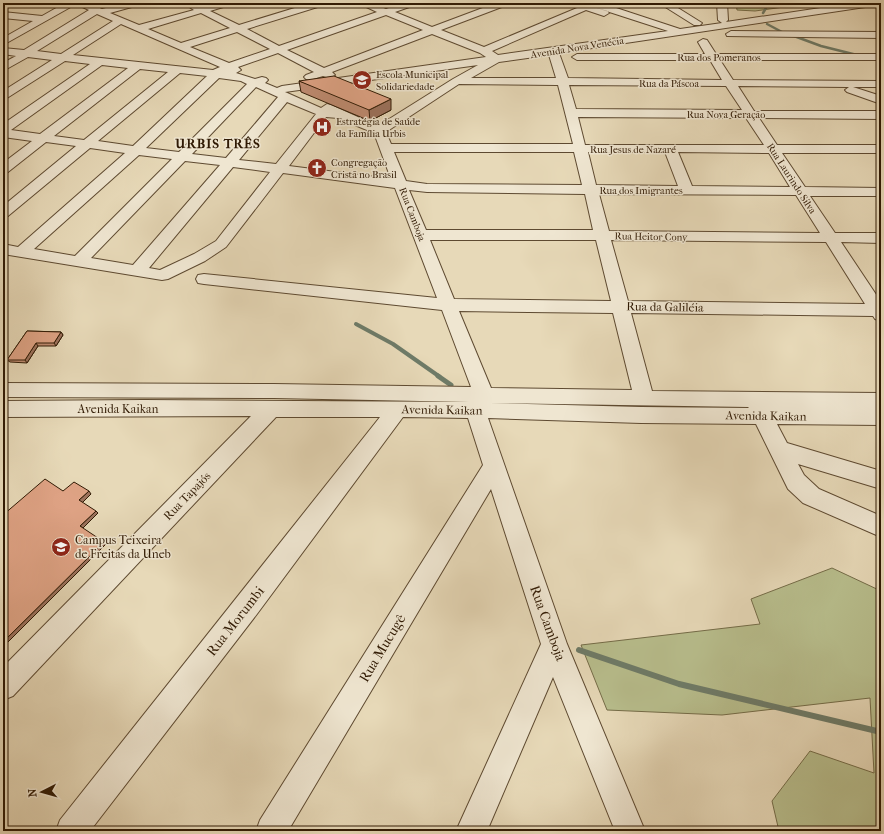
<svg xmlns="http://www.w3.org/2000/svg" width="884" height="834" viewBox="0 0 884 834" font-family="'IM FELL French Canon',serif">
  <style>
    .green { fill: #b8be8d; stroke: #746c48 }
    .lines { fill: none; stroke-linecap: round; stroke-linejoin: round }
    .stream-far3 { stroke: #6e7b68; stroke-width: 2.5 }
    .stream-far2 { stroke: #6e7b68; stroke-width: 4 }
    .stream-far1 { stroke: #6e7b68; stroke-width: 5 }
    .stream { stroke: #6e7b68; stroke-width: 6 }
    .minor-casing { stroke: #5e4a31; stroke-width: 2 }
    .minor { fill: #efe6d1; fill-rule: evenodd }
    .wall { fill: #c08c72; stroke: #301a04 }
    .shaded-wall { fill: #9c725d; stroke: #301a04 }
    .building { fill: #dfa385; stroke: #301a04 }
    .labels { text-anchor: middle; stroke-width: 3; stroke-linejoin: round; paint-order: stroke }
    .far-street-label { font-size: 10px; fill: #301a04; stroke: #efe6d1 }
    .far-poi-label { font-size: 10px; fill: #301a04; stroke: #efe6d1; text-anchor: start }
    .street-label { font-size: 12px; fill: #301a04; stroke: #efe6d1 }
    .poi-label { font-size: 12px; fill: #301a04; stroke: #efe6d1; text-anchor: start }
    .far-district-label { font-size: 13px; font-weight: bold; letter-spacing: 1px; fill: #301a04; stroke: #efe6d1 }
    .near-street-label { font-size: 14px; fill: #301a04; stroke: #efe6d1 }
  </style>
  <rect width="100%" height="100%" fill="#e7d9b8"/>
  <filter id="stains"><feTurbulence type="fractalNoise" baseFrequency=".005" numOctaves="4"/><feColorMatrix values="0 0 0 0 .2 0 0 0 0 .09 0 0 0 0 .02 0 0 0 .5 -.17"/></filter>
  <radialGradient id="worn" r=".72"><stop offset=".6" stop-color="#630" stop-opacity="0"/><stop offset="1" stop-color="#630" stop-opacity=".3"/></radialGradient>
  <g class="green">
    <polygon points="736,3 813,3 755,11 737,10"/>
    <polygon points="832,568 881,591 881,831 779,831 772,801 810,751 874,773 870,698 722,715 607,710 581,645 760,624 751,599"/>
  </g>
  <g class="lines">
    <g class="stream-far3">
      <polyline points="763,13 769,3"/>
      <polyline points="767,24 782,32"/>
      <polyline points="794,36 821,46 857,55"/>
    </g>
    <polyline class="stream-far2" points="356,324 393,344 440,377"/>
    <polyline class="stream-far1" points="438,376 451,385"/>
    <polyline class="stream" points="579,650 679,684 881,732"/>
    <defs>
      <g id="minor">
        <path d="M65,3h23l14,6 23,-6h16l-2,2 -29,8 29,12 55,-15 -11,-7h12l8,4 14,-4h15l-2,2 -20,6 29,14 72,-22h15l-2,2 -77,24 32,17 98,-34 -19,-9h13l15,6 17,-6h14l-2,2 -20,7 37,15 64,-24h13l-2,2 -66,25 43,17 93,-39 -10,-5h34l79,26 42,-6 -4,-3 -1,-17h10l1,17 -2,2 128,-19h23l-5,3 -313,47 9,25 154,2 -12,-20h-133l-5,-3 5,-3h128l-7,-12 5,-3 4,1 9,14h165v6h-161l13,20 148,1v6h-28l28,9v8l-34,-12 -2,-2 4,-3 -111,-1 16,25h127v8l-122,-1 18,27h104v8h-99l23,34 76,1v8h-71l25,37h46v10l-40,-1 40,60v19l-6,-2 -2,-3 -242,-3 21,78 229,2v16l-113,-2 113,2v16l-104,-1 10,19 94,28v18l-83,-25 6,11 15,14 62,27v21l-78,-34 -15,-14 -32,-65 -115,-1 -153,-5 79,226 78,187h-30l-62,-154 -66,154h-31l85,-187 -50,-155 -203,342h-32l4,-11 223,-355 -15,-47 -65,-1 -146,197 -167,217h-34l4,-11 320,-403h-104l-263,279 -10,4v-33l248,-251 -248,1v-16l141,-1 325,2 -195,-4 -271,-1v-14l271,1 197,3 -29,-77 -238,-26 -6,-1 -2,-4 2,-4 6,-1 233,24 -42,-110 -112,-15 -57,74 -21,14 -37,18 -6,1 -159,-26v-10l15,3 107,-94 -35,-5 -82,68 -5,1v-11l73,-60 -30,-4 -38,30 -5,1v-10l29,-22 -29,-4v-13l87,-60 -25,-3 -58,37 -4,1v-8l49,-31 -24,-3 -25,14v-8l13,-7 -13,-2v-6l21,2 65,-40 -13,-6 -73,41v-7l30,-17 -30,-3v-6l39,4zM594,7l74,24 -170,24 -6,-4 94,-41 18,6 5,-3 -2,-2zM201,13l29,15 -49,15 -33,-14zM97,14l16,7 -52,33 -24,-3zM386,15l37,15 -99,38 -37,-18zM121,24l99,43 -7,3 -140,-15zM237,32l33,17 -41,14 -39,-16zM432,34l48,19 6,4 -204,29 -5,2 -12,-5 3,-3 -2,-2 -4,-1 -7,2 -19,-6 5,-3 -3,-3 40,-14 36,19 -8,3 -2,2 2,2 4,1 13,-4 6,2 6,-3 -3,-3zM549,55l7,23h-85l28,-16zM102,65l26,3 -88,66 -29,-4zM478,65l-25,14 -75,47 -47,-21 -4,-1 -6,4 -36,-16zM140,69l28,3 -84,68 -30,-4zM180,73l27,3 -74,70 -35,-5zM219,78l22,3 6,3 -68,68 -33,-4zM459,84l99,1 15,59h-182l-5,-12zM569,85l157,1 16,24 -166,-1zM256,87l22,10 -52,61 -34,-4zM287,102l29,12 -40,50 -37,-4zM326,117l12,1 36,15 17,46 -102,-13zM578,117l168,1 18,27h-179zM394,152h180l8,33 -155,-1 -21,-3zM588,152h77l13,34 -82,-1zM678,152l91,1 21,34 -98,-1zM139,155l33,4 -97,97 -41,-7zM185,161l35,4 -87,100 -42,-7zM233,167l37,5 -54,69 -22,13 -34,16 -11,-2zM409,190l18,2 158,2 8,36h-167zM599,194l197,1 24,38 -211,-2zM430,240h166l15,61 -157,-2zM611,240l215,2 39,62 -237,-3zM459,311l154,2 19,77 -141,-2zM489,403l259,4 1,1 -108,-1z"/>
        <polygon points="659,3 670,3 702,23 700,25 694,25"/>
        <polygon points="731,31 881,32 881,38 727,36 726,34"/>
      </g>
    </defs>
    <use href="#minor" class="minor-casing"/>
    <use href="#minor" class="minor"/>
  </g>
  <g class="wall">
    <polygon points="299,81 391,110 370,121 301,92"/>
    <polygon points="27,331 61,332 63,335 56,346 38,346 27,363 10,362 7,360"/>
  </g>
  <g class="shaded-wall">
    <polygon points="391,99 391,110 370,121 369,110"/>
    <polygon points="61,332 63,335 56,346 54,343"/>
    <polygon points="36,343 38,346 27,363 25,360"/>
    <polygon points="89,491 91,494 82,503 79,500"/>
    <polygon points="96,511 98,513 83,528 80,526"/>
    <polygon points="104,542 106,544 3,647 3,642"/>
  </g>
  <g class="building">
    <polygon points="334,76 391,99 369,110 299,81"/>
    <polygon points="27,331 61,332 54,343 36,343 25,360 7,360"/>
    <polygon points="45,479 63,491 74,482 89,491 79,500 96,511 80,526 104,542 3,642 3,515"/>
  </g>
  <defs>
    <symbol id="school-disc" viewBox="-11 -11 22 22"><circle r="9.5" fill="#8f2418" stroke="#efe6d1"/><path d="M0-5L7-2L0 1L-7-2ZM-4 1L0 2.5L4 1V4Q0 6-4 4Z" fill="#fff"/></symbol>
    <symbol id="hospital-disc" viewBox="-11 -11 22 22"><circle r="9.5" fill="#8f2418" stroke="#efe6d1"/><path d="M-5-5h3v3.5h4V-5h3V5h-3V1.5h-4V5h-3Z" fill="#fff"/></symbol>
    <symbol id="church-disc" viewBox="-11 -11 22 22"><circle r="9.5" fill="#8f2418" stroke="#efe6d1"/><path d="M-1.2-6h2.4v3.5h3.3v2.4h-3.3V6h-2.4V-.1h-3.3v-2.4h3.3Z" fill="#fff"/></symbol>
    <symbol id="university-disc" viewBox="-11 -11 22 22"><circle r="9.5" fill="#8f2418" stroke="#efe6d1"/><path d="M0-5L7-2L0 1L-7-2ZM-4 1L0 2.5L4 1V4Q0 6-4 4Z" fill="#fff"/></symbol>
  </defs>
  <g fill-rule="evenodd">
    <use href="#school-disc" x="351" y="69" width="22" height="22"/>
    <use href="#hospital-disc" x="311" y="116" width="22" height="22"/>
    <use href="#church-disc" x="306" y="157" width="22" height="22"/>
    <use href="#university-disc" x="50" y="536" width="22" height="22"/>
  </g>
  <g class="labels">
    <g class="far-street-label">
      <text transform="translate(577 47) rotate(-9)" y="4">Avenida Nova Venécia</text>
      <text x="719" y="61">Rua dos Pomeranos</text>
      <text x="669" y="87">Rua da Páscoa</text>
      <text x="726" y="118">Rua Nova Geração</text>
      <text x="633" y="153">Rua Jesus de Nazaré</text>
      <text transform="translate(792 178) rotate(57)" y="4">Rua Laurindo Silva</text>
      <text x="641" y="194">Rua dos Imigrantes</text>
      <text transform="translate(413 214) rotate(69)" y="4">Rua Camboja</text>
      <text transform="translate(651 236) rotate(1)" y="4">Rua Heitor Cony</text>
    </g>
    <g class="far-poi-label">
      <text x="376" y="78">Escola Municipal<tspan x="376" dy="12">Solidariedade</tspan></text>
      <text x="336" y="125">Estratégia de Saúde<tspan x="336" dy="12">da Família Urbis</tspan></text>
      <text x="331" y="166">Congregação<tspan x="331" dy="12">Cristã no Brasil</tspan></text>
    </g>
    <g class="street-label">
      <text transform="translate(665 307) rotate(1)" y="4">Rua da Galiléia</text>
      <text x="118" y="413">Avenida Kaikan</text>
      <text transform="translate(442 410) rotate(1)" y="4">Avenida Kaikan</text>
      <text transform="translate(766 416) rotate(1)" y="4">Avenida Kaikan</text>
      <text transform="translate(187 496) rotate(-46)" y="4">Rua Tapajós</text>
    </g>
    <g class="poi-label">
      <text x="75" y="544">Campus Teixeira<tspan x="75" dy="14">de Freitas da Uneb</tspan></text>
    </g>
    <g class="far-district-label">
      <text x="218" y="148">URBIS TRÊS</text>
    </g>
    <g class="near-street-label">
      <text transform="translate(235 621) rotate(-52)" y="5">Rua Morumbi</text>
      <text transform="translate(548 623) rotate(70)" y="5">Rua Camboja</text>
      <text transform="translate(382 648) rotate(-59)" y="5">Rua Mucugê</text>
    </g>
  </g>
  <rect width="884" height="834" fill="none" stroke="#e7d9b8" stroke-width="16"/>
  <rect x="4" y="4" width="876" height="826" fill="none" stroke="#301a04" stroke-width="2"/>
  <rect x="8" y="8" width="868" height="818" fill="none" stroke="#301a04"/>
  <g transform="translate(42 792) rotate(264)" stroke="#efe6d1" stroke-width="3" paint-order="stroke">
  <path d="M0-3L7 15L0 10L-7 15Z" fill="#301a04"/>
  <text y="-6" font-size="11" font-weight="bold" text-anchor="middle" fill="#301a04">N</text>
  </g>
  <rect width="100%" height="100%" filter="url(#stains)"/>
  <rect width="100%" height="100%" fill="url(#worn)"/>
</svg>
